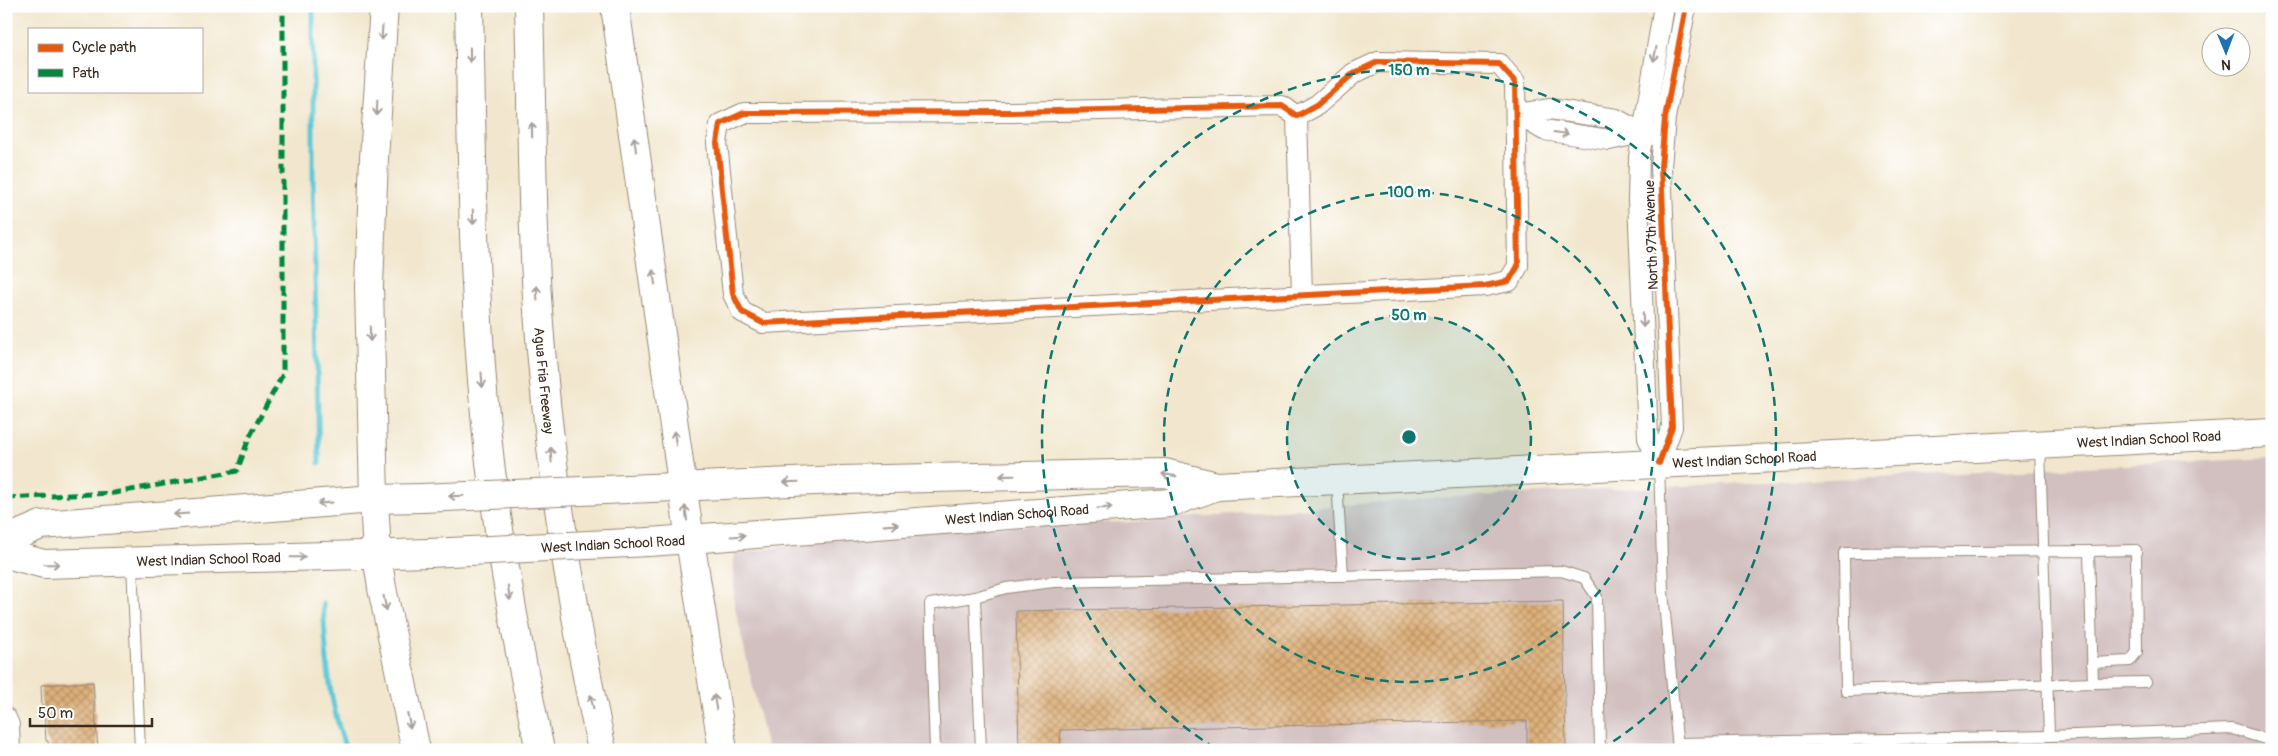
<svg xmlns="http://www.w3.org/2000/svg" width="2278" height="756" viewBox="0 0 2278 756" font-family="Pangolin,sans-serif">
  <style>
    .industrial { fill: #d2bfc0 }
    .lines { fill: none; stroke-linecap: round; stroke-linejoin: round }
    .stream { stroke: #5cc7d6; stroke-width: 5 }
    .building { fill: url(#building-cross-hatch) }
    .service-casing { stroke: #968876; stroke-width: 12 }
    .minor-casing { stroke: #968876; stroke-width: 22 }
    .secondary-casing { stroke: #968876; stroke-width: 30 }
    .motorway-casing { stroke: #968876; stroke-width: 30 }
    .service { stroke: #fff; stroke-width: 10 }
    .minor { stroke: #fff; stroke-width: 20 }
    .secondary { stroke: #fff; stroke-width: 28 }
    .motorway { stroke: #fff; stroke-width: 28 }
    .secondary-bridge-casing { stroke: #968876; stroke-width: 30; stroke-linecap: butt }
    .secondary-bridge { stroke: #fff; stroke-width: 28 }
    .quiet { stroke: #00873e; stroke-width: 5; stroke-dasharray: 10 5; stroke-linecap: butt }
    .cycleway-casing { stroke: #fff; stroke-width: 9 }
    .cycleway { stroke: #e8590c; stroke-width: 6 }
    .oneway { stroke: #a79f9a }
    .ring { fill: none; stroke: #0f766e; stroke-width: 2.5; stroke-dasharray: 9 6 }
    .labels { text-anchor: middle; stroke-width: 4.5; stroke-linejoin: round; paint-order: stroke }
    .street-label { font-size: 14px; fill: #3b2a1e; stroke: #fff }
    .centre { fill: #0f766e; stroke: #fff; stroke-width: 2.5 }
    .ring-label { font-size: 15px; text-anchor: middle; font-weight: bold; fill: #0f766e; stroke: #fff; stroke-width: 4.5; stroke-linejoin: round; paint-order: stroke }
  </style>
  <defs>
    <pattern id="building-cross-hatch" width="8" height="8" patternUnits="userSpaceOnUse" patternTransform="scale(1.25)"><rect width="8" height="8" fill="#ddb07a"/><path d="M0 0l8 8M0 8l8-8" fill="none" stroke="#b48f63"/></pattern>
  </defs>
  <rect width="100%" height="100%" fill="#fff"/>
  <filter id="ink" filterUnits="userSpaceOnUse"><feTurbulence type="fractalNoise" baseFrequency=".02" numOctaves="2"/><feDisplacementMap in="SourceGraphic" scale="10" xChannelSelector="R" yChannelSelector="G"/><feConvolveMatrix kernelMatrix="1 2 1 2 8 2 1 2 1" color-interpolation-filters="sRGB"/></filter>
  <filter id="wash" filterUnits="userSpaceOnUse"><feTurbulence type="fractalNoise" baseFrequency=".0096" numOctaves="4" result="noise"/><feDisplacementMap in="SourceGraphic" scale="20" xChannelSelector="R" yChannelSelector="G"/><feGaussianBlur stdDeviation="1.12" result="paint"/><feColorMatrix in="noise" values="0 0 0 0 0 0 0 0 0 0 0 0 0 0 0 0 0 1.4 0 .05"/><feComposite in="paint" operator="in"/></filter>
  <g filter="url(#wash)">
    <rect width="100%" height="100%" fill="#f2e7ce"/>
    <polygon class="industrial" points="2272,458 2272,750 767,750 734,603 734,554 839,537 983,527 1131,522 1434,498"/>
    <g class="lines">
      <g class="stream">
        <polyline points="313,6 313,179 319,463"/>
        <path d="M323,603c3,53 5,96 23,147"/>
      </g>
    </g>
    <g id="blocks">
      <g class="building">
        <polygon points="1563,601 1566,750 1527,750 1527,721 1060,730 1061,750 1019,750 1016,611"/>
        <polygon points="93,682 98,750 49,750 48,741 46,741 44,710 42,710 41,685"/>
      </g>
    </g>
  </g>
  <g filter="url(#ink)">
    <use href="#blocks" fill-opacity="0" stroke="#968876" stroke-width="1"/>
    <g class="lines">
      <defs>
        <g id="service">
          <polyline points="2040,447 2049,736 2232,729 2272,741"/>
          <polyline points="1659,464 1663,592 1678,749"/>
          <polyline points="1337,482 1343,576"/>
          <polygon points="2089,551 2093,683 1846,691 1844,553"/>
          <polyline points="2089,551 2136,550 2137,652 2130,661 2092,663"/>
          <polyline points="132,563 140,750"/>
          <polyline points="975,597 1006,588 1053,582 1561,571 1584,578 1597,597 1600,750"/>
          <polyline points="2093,683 2146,682"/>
          <polyline points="1678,743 2049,736"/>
          <polyline points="935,750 930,604 975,597 981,750"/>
        </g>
        <g id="minor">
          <polygon points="1378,62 1499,64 1515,82 1518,266 1509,281 1485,286 763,323 742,312 733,294 717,143 720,124 744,113 1012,112 1282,106 1297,116 1317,105 1354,73"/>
          <polyline points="1517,114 1550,109 1616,119 1642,133 1652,135"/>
          <polyline points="1517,114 1544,130 1609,140 1642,133"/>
          <polyline points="1297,116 1302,295"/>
          <polyline points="1659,463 1648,438 1638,200 1639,157 1664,6"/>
          <polyline points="1659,463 1672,427 1661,167 1665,118 1686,6"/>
          <polyline points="6,718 9,725 10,750"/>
        </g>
        <g id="secondary">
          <path id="s1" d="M627,489l213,-9 325,-7 52,13 1055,-53"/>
          <polyline points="6,540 41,525 374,499 422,498"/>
          <path id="s2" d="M649,542l521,-39 47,-17"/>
          <path id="s3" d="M6,554l38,10 385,-11"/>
        </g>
        <g id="motorway">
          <polyline points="384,6 374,158 369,286 374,499 377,555 382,588 416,750"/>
          <path d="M469,6c3,136 3,272 16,408 10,113 31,225 55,336"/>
          <path id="s4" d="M529,6c3,97 2,194 8,291 10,153 33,304 65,453"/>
          <polyline points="615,6 690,540 723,750"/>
        </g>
      </defs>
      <use href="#service" class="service-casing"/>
      <use href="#minor" class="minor-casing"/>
      <use href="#secondary" class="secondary-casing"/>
      <use href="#motorway" class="motorway-casing"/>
      <use href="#service" class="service"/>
      <use href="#minor" class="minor"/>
      <use href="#secondary" class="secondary"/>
      <use href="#motorway" class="motorway"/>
      <defs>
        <g id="secondary-bridge">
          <polyline points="422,498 627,489"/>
          <polyline points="429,553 649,542"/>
        </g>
      </defs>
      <use href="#secondary-bridge" class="secondary-bridge-casing"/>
      <use href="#secondary-bridge" class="secondary-bridge"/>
      <polyline class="quiet" points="6,498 114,493 237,471 249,438 283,374 283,6"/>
      <defs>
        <g id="cycleway">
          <polygon points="1378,62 1499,64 1515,82 1518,266 1509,281 1485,286 763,323 742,312 733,294 717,143 720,124 744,113 1012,112 1282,106 1297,116 1317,105 1354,73"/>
          <polyline points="1659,463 1672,427 1661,167 1665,118 1686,6"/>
        </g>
      </defs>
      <use href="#cycleway" class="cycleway-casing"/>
      <use href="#cycleway" class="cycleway"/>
    </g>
    <defs><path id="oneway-shaft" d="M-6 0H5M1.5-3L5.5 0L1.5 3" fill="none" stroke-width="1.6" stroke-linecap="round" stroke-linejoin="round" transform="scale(1.25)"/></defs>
    <g class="oneway">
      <use href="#oneway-shaft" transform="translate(382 33) rotate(94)"/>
      <use href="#oneway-shaft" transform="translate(1655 54) rotate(101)"/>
      <use href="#oneway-shaft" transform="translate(470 55) rotate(89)"/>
      <use href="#oneway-shaft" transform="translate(377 108) rotate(93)"/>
      <use href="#oneway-shaft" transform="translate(532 130) rotate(-91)"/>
      <use href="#oneway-shaft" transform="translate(1561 133) rotate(8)"/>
      <use href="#oneway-shaft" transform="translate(635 144) rotate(-98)"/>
      <use href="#oneway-shaft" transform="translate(473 217) rotate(88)"/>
      <use href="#oneway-shaft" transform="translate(654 277) rotate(-98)"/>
      <use href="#oneway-shaft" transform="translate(537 293) rotate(-93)"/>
      <use href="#oneway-shaft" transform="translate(1643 320) rotate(88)"/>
      <use href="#oneway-shaft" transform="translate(370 334) rotate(89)"/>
      <use href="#oneway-shaft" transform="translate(482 380) rotate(86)"/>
      <use href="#oneway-shaft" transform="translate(675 438) rotate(-98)"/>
      <use href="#oneway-shaft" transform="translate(551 455) rotate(-95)"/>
      <use href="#oneway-shaft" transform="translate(1169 475) rotate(-170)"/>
      <use href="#oneway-shaft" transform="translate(1007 476) rotate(179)"/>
      <use href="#oneway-shaft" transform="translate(791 482) rotate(178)"/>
      <use href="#oneway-shaft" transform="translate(456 496) rotate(178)"/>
      <use href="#oneway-shaft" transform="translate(325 503) rotate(176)"/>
      <use href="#oneway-shaft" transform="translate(1105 508) rotate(-4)"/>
      <use href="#oneway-shaft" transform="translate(686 513) rotate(-98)"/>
      <use href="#oneway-shaft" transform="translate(181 514) rotate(176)"/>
      <use href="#oneway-shaft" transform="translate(891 525) rotate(-4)"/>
      <use href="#oneway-shaft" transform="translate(738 536) rotate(-4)"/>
      <use href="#oneway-shaft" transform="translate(298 557) rotate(-1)"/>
      <use href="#oneway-shaft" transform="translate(52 564) rotate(-1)"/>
      <use href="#oneway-shaft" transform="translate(509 593) rotate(81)"/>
      <use href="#oneway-shaft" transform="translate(385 603) rotate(79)"/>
      <use href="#oneway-shaft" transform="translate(592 702) rotate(-102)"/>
      <use href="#oneway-shaft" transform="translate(715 702) rotate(-99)"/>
      <use href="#oneway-shaft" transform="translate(409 721) rotate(77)"/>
    </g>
  </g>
  <circle cx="1409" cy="437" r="122" fill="#0f766e" fill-opacity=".12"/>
  <g class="ring">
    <circle cx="1409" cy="437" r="122"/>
    <circle cx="1409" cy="437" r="245"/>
    <path d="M1215 748A367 367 0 1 1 1603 748"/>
  </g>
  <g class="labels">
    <g class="street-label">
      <text transform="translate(1651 235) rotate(-92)" y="5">North 97th Avenue</text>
      <text dy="5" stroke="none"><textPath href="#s4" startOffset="375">Agua Fria Freeway</textPath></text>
      <text dy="5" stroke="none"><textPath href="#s1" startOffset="1525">West Indian School Road</textPath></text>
      <text dy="5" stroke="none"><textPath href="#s1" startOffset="1120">West Indian School Road</textPath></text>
      <text dy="5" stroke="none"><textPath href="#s2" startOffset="369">West Indian School Road</textPath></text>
      <text transform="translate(613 544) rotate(-3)" y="5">West Indian School Road</text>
      <text dy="5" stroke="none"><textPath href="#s3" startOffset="204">West Indian School Road</textPath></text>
    </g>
  </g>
  <circle cx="1409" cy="437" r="8" class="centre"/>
  <g class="ring-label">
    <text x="1409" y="75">150 m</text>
    <text x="1409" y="197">100 m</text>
    <text x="1409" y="320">50 m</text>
  </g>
  <rect width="2278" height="756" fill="none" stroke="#fff" stroke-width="25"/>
  <rect x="28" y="28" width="175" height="65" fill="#ffffff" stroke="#b1aaa5"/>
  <rect x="38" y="44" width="25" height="8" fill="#e8590c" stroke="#b1aaa5"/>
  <text x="72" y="52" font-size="15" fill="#3b2a1e">Cycle path</text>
  <rect x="38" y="69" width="25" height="8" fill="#00873e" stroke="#b1aaa5"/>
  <text x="72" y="78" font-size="15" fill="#3b2a1e">Path</text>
  <g transform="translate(2226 52) rotate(179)"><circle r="24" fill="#ffffff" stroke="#b1aaa5"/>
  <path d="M0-4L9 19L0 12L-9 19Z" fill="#1f6fb2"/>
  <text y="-8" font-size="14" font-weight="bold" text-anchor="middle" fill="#3b2a1e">N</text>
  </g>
  <path d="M30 718v8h122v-8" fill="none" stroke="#3b2a1e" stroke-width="2.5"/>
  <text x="38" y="718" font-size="15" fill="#3b2a1e" stroke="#ffffff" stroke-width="4" paint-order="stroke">50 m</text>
</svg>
